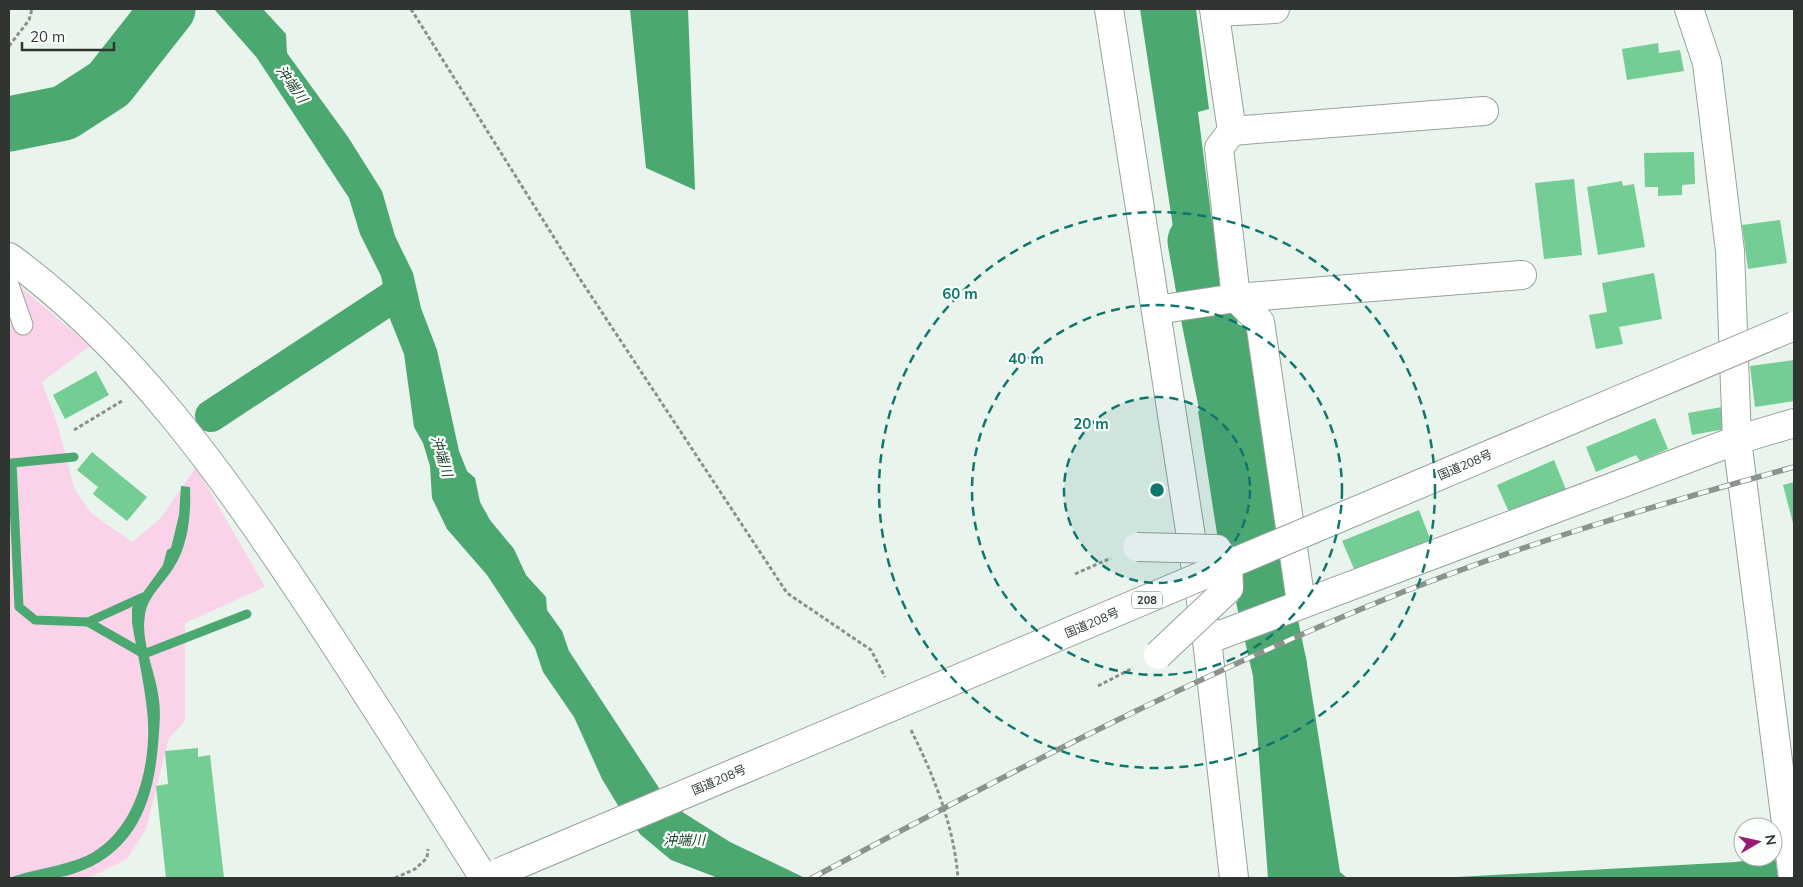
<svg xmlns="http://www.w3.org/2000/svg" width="1803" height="887" viewBox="0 0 1803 887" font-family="Mulish,'Noto Sans JP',sans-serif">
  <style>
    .green { fill: #fad3ea }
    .water { fill: #4ca871 }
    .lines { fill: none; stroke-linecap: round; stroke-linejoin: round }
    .stream { stroke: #4ca871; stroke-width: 9 }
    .canal { stroke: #4ca871; stroke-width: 32 }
    .river { stroke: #4ca871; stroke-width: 55 }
    .building { fill: #73cd94 }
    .lane-casing { stroke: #98a29b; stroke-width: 21 }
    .street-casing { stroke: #98a29b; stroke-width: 30 }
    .path { stroke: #8a918c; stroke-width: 3; stroke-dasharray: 4 2.5; stroke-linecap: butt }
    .lane { stroke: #fff; stroke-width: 19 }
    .street { stroke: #fff; stroke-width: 28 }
    .rail-casing { stroke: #8b938d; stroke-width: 5.5 }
    .rail { stroke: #fbfffc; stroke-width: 4; stroke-dasharray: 11; stroke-linecap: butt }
    .street-bridge-casing { stroke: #98a29b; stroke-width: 30; stroke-linecap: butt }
    .highway-bridge-casing { stroke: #98a29b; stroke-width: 30; stroke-linecap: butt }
    .street-bridge { stroke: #fff; stroke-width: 28 }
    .highway-bridge { stroke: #fff; stroke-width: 28 }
    .ring { fill: none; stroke: #0f766e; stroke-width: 2.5; stroke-dasharray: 9 6 }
    .labels { text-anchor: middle; stroke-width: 4.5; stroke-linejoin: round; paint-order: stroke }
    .shield { fill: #fbfffc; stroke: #6e726f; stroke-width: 1 }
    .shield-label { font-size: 11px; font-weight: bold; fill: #313532 }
    .street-label { font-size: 12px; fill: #313532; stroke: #fbfffc }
    .water-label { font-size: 14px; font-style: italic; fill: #1b412a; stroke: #fbfffc }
    .centre { fill: #0f766e; stroke: #fbfffc; stroke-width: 2.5 }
    .ring-label { font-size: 15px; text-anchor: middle; font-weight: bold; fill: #0f766e; stroke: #fbfffc; stroke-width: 4.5; stroke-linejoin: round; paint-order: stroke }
  </style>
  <rect width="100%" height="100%" fill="#e9f4ec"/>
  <polygon class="green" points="9,277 90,346 42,382 59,429 74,488 91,513 132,542 160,519 196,467 265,587 185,623 185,721 169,738 146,829 127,859 89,878 9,878"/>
  <g class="water">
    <polygon points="214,9 263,9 286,34 287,53 348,137 382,191 395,236 413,273 421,308 437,350 459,451 467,471 475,478 480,502 490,520 514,549 526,575 546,597 547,610 562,631 569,651 661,791 684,813 730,842 805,878 718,878 671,860 641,835 622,812 602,779 574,717 543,672 535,648 487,575 447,529 432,498 430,466 423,443 414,427 404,354 390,319 381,276 360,234 349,198 257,58"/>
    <polygon points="630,9 688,9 695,190 646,168"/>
    <polygon points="1140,9 1196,9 1209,109 1198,112 1219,277 1212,288 1183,293"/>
    <polygon points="1224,317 1246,328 1275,513 1218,540 1198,411 1205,411 1191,322"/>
    <path d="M181,486l9,1c1,26 -1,56 -16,80 -9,15 -27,30 -29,48 -5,27 11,57 14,85 2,15 0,31 -1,45 -5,60 -24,109 -85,129 -21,7 -43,4 -64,4 24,-9 52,-11 77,-22 51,-24 67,-95 61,-146 -3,-29 -10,-58 -15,-87v-15l31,-43 4,-15 4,-2 8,-33z"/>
    <polygon points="1284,581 1306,658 1340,872 1347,878 1268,878 1253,676 1236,602"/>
    <polygon points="1775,856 1778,878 1439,878 1736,862"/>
  </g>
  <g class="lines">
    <g class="stream">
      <polyline points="74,457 12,463 19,607 35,620 88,622"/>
      <polyline points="143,597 88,622 144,654 144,657"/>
      <polyline points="144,654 247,614"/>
    </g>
    <polyline class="canal" points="211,416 400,292"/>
    <g class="river">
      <polyline points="9,124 64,113 109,84 168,9"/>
      <polyline points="1195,241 1210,325 1279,664"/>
    </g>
  </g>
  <g class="building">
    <polygon points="1658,43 1659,53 1680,50 1684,71 1627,80 1622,49"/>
    <polygon points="1694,152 1695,184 1682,185 1682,195 1658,196 1658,187 1645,187 1644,153"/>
    <polygon points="1574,179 1582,255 1544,259 1535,183"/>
    <polygon points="1622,181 1623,186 1634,184 1645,247 1598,255 1587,187"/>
    <polygon points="1780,220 1787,263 1748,269 1742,225"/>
    <polygon points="1654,273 1662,319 1619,327 1623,344 1596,349 1589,315 1607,312 1602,283"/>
    <polygon points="1794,360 1794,401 1755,407 1750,366"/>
    <polygon points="96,371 109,395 65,419 53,395"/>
    <polygon points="1722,407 1725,429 1692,435 1688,413"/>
    <polygon points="1655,418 1668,449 1640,461 1636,455 1596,472 1586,447"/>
    <polygon points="92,452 147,497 127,521 93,494 98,487 77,470"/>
    <polygon points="1554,460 1567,492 1511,517 1497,485"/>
    <polygon points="1794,482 1794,527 1783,485"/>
    <polygon points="1419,510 1431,541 1355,571 1342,541"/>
    <polygon points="198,748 198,757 210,755 224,878 166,878 156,786 168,784 165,751"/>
  </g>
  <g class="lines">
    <defs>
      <polyline id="lane" points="9,285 23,325"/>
      <g id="street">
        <polyline points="1109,9 1207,640 1234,878"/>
        <polyline points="1214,9 1232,131 1219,148 1236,298 1260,322 1301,603"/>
        <polyline points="1689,9 1707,63 1730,251 1737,440 1793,878"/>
        <polyline points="1215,12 1275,9"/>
        <polyline points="1232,131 1484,111"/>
        <path d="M9,257c125,91 215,220 300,348 60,90 117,182 175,273"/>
        <polyline points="1156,310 1236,298 1522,275"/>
        <polyline points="1207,640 1737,440 1794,423"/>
      </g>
    </defs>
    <use href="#lane" class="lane-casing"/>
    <use href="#street" class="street-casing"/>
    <g class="path">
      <polyline points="411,9 580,279 787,593 871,650 885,677"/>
      <polyline points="9,46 29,20 32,9"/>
      <polyline points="74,430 122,401"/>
      <polyline points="1075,574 1111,558"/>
      <polyline points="1098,686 1133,668"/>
      <path d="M911,730c23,46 43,96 47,148"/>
      <polyline points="395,878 415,869 427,858 428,849"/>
    </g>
    <use href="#lane" class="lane"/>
    <use href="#street" class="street"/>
    <defs>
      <path id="rail" d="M812,878c181,-97 364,-192 554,-271 139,-58 283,-100 428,-140"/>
    </defs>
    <use href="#rail" class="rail-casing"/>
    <use href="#rail" class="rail"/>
    <defs>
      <polyline id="street-bridge" points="1137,547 1217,549 1228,566 1229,588 1158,655"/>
      <polyline id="highway-bridge" points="500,872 1794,326"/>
    </defs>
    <use href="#street-bridge" class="street-bridge-casing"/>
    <use href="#highway-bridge" class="highway-bridge-casing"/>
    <use href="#street-bridge" class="street-bridge"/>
    <use href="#highway-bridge" class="highway-bridge"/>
  </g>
  <circle cx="1157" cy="490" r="93" fill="#0f766e" fill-opacity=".12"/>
  <g class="ring">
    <circle cx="1157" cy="490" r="93"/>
    <circle cx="1157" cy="490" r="185"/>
    <circle cx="1157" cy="490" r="278"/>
  </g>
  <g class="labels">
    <rect class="shield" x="1132" y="591.5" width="30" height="17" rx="4"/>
    <g class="shield-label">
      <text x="1147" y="604">208</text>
    </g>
    <g class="street-label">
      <text transform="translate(1465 465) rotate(-23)" y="4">国道208号</text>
      <text transform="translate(1092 623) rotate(-23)" y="4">国道208号</text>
      <text transform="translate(719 780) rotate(-23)" y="4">国道208号</text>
    </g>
    <g class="water-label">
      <text transform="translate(292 84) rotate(55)" y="5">沖端川</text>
      <text transform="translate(442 456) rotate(73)" y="5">沖端川</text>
      <text x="684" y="845">沖端川</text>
    </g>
  </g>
  <circle cx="1157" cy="490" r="8" class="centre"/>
  <g class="ring-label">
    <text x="960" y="299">60 m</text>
    <text x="1026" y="364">40 m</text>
    <text x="1091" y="429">20 m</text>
  </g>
  <rect width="1803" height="887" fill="none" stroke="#313532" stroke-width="20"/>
  <g transform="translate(1758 842) rotate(81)"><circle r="24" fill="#fbfffc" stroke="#aaaeab"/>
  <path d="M0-4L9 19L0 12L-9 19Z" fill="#981c74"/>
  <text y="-8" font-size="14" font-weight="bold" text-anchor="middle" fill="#313532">N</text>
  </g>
  <path d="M22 42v8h92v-8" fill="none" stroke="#313532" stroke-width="2.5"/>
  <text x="30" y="42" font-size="15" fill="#313532" stroke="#fbfffc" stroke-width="4" paint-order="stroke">20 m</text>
</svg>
